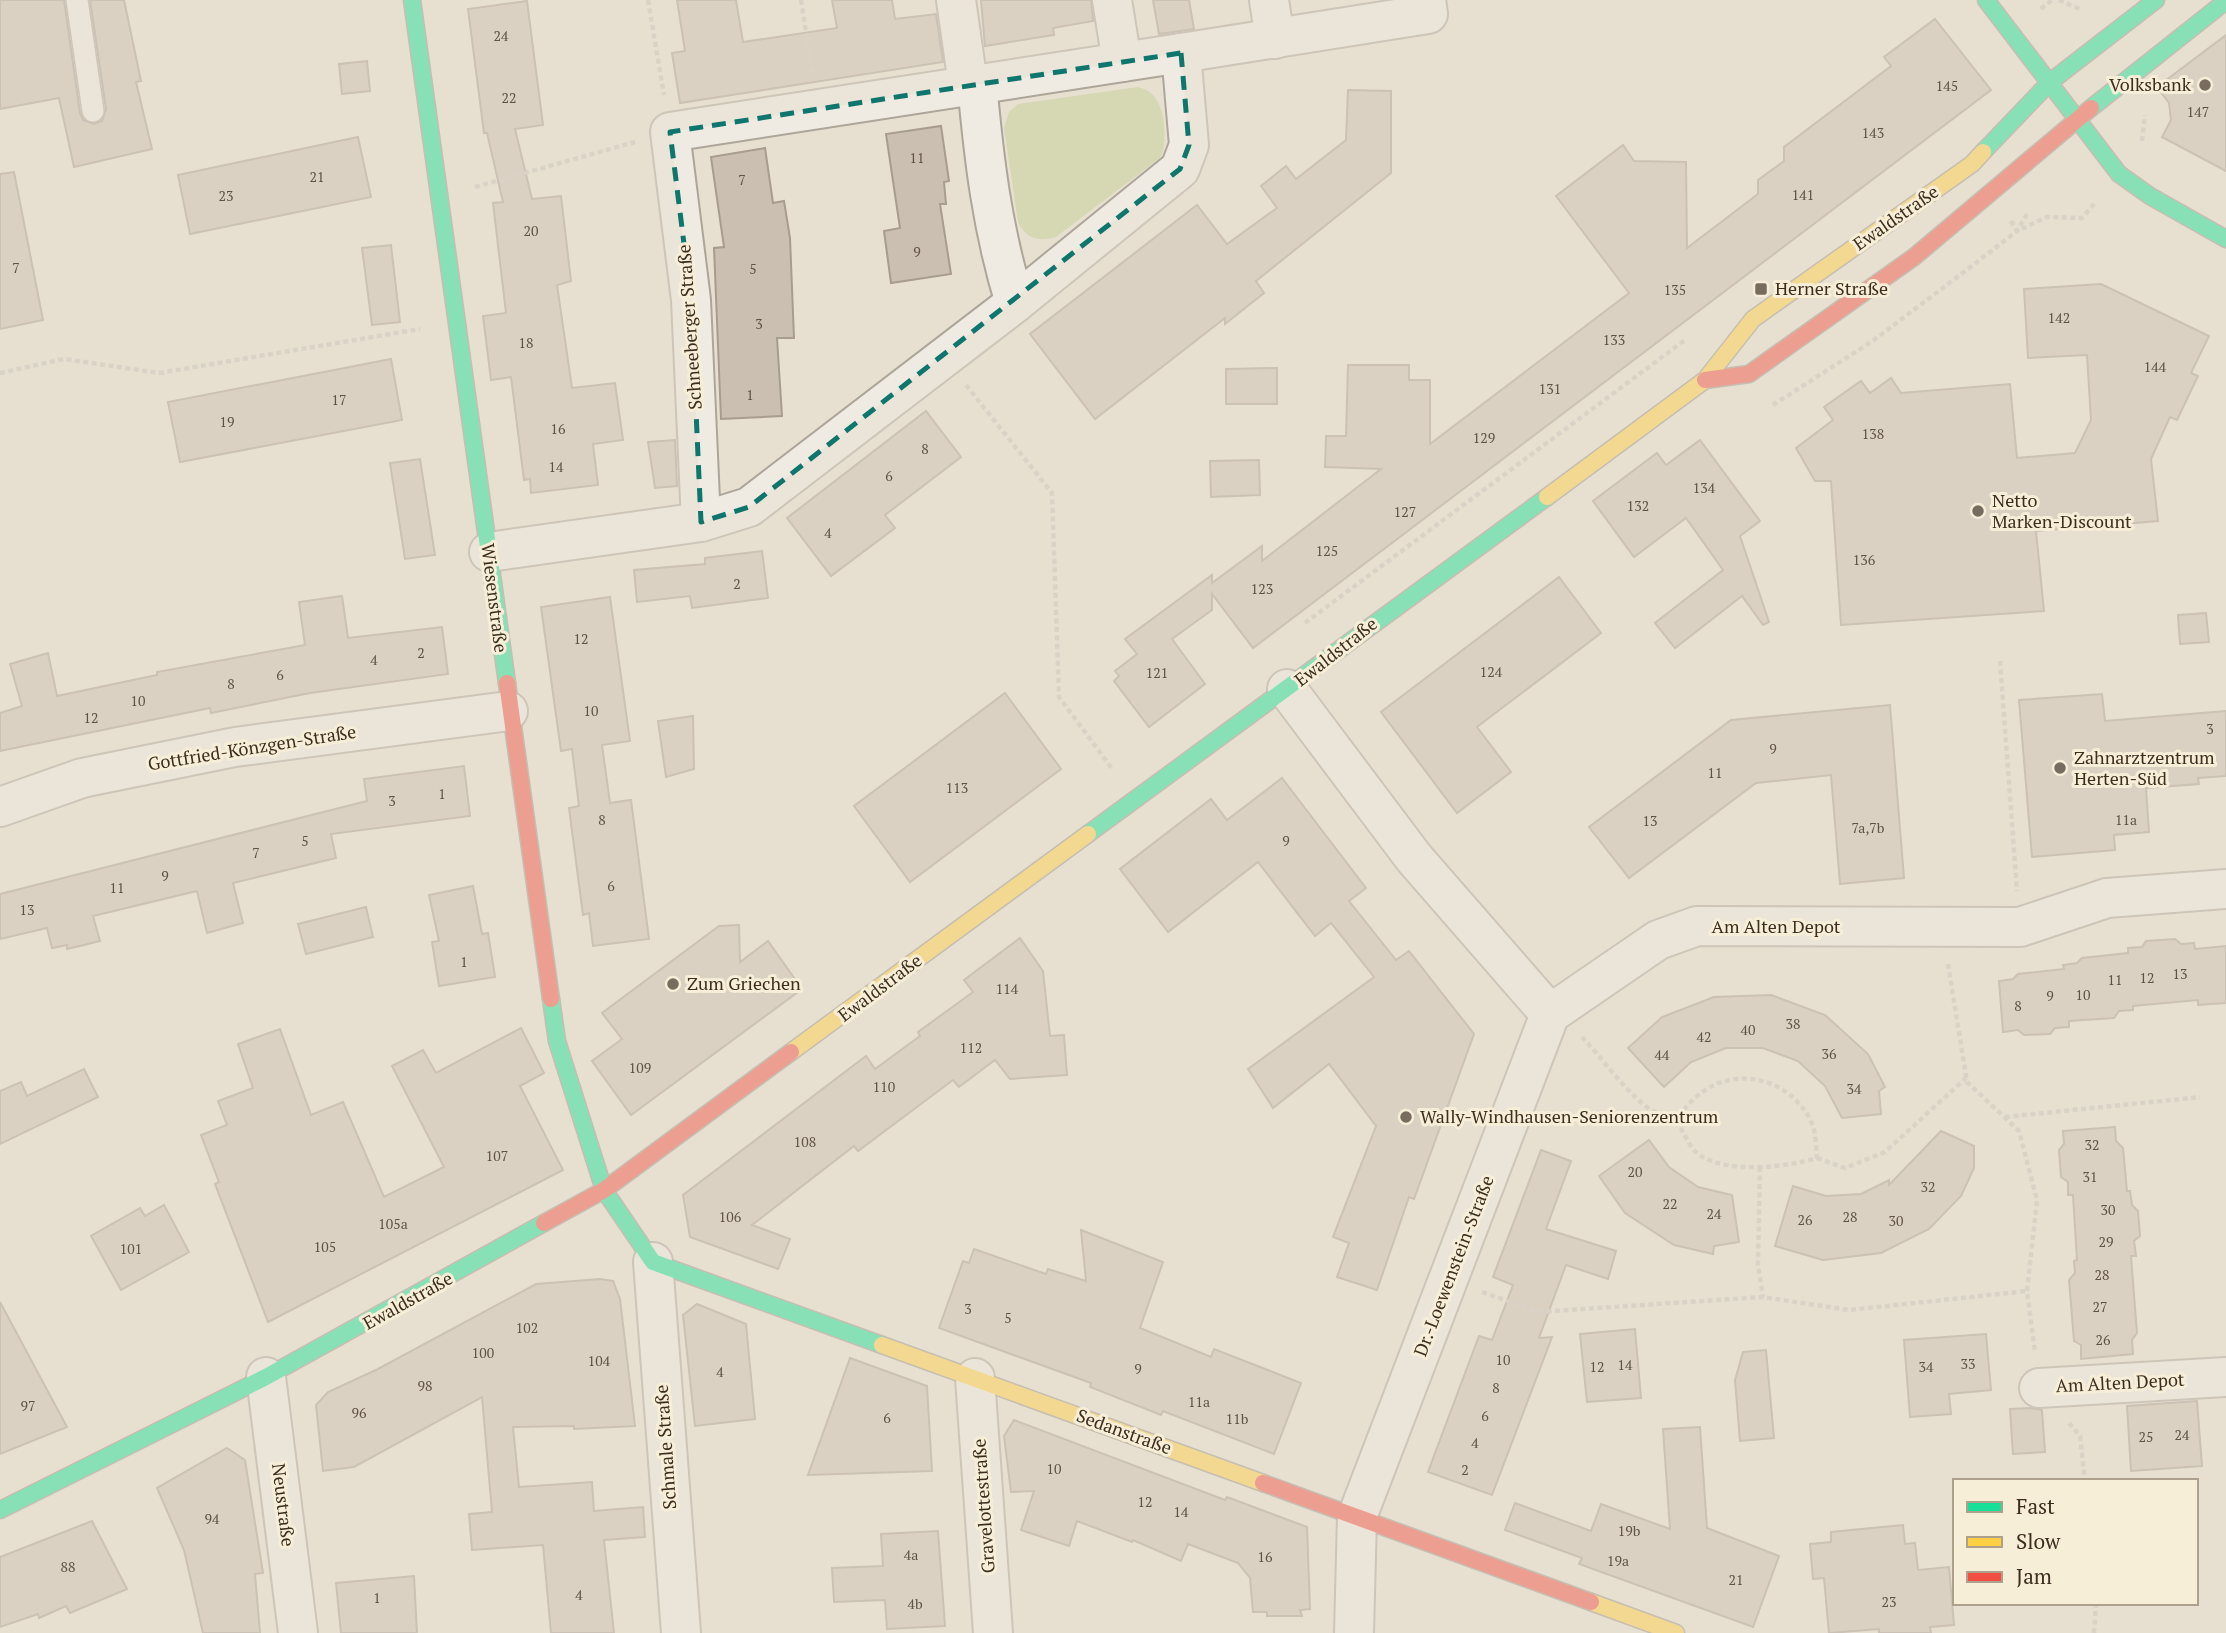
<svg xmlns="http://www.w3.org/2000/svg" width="2226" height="1633" viewBox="0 0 2226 1633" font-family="'PT Serif',serif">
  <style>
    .green { fill: #d6d7b3 }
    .building { fill: #cbbfb2; stroke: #a89c90; stroke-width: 2 }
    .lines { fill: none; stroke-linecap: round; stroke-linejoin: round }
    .lane-casing { stroke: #ada599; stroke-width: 24 }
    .street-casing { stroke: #ada599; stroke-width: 42 }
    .fast-casing { stroke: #9c958a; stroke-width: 19 }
    .slow-casing { stroke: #9c958a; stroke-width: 19 }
    .jam-casing { stroke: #9c958a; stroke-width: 19 }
    .path { stroke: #c8c2b9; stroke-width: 4.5; stroke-dasharray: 5 3.5; stroke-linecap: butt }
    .lane { stroke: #efebe3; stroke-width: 21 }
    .street { stroke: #efebe3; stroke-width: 38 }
    .fast { stroke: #16e098; stroke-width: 16 }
    .slow { stroke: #ffcf43; stroke-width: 16 }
    .jam { stroke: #f24e42; stroke-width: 16 }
    .marked { fill: none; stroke: #0f766e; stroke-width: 5; stroke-dasharray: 14 9; stroke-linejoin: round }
    .poi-dot { fill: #786c5e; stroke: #f7eed8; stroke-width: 2.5 }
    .labels { text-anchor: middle; stroke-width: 6; stroke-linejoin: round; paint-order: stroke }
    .number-label { font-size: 14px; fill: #605244 }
    .poi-label { font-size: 18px; fill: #3d2e20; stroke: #f7eed8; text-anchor: start }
    .street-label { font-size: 18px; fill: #3d2e20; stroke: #f7eed8 }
  </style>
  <rect width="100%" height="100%" fill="#e7e0d1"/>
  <path class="green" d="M1138,87c7,2 14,5 18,12 9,12 12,46 4,59l-104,79c-17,5 -30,2 -38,-15l-14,-94 5,-16 9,-8z"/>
  <g class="building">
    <polygon points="0,0 64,0 80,113 83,120 94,124 102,121 106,109 90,0 124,0 141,81 136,82 152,149 74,167 59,98 0,109"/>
    <polygon points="677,0 736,0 743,42 837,28 832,0 892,0 895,19 936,14 943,62 680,103 672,53 685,51"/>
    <polygon points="981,0 1091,0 1093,21 1053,28 1054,35 985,46"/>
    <polygon points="1153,0 1189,0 1194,29 1159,34"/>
    <polygon points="527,1 543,125 515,129 532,199 561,196 571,281 557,285 572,388 615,383 623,440 593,444 598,485 531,493 530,479 524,480 511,377 491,380 483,316 506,313 493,203 503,202 487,133 484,133 468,9"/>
    <polygon points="1935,19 1991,90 1253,648 1212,594 1212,610 1172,639 1205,684 1149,727 1114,681 1119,676 1115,671 1137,654 1125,639 1212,575 1212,583 1262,546 1262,561 1381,469 1325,467 1326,436 1346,436 1348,365 1409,365 1409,380 1430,380 1430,444 1629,293 1556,196 1623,145 1634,161 1686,162 1687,248 1758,194 1758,180 1784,161 1784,147 1891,66 1884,57"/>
    <polygon points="2226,35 2226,171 2162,137 2171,120 2169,103 2157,87"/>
    <polygon points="367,61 370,91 342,94 339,64"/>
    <polygon points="1348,90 1391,91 1391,173 1256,281 1264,293 1225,324 1225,318 1095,419 1030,334 1197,205 1227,244 1277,208 1261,186 1286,166 1296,179 1346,140"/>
    <polygon points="941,126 949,181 944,182 946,204 940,204 951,274 891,283 884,231 900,228 886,134"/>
    <polygon points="358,137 371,197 190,234 178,175"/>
    <polygon points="765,148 773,203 784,201 790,238 794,338 777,338 782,416 721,419 714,248 724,247 711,157"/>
    <polygon points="14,172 43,320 0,329 0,174"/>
    <polygon points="391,245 400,322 372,325 362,248"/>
    <polygon points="2101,284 2209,336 2191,373 2198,376 2177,420 2170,417 2151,459 2158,521 2036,531 2044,611 1841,625 1831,481 1815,481 1796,448 1833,420 1824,407 1861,381 1870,393 1891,378 1901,393 2010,384 2017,458 2075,453 2091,420 2087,355 2028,358 2024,289"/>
    <polygon points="391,359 402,420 180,462 168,402"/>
    <polygon points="1277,368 1277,404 1226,404 1226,369"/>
    <polygon points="926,411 961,457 885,515 895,528 831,576 787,518"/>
    <polygon points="675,440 677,486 655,488 648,442"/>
    <polygon points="1700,440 1760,521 1740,536 1769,622 1763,625 1742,596 1675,648 1655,623 1723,570 1686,518 1634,557 1593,501 1657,453 1666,465"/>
    <polygon points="420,459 435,555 405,559 390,463"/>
    <polygon points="1259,460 1260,495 1211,497 1210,461"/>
    <polygon points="762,551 768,598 692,608 690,596 637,602 634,570 705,564 705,558"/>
    <polygon points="1559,577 1601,633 1477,727 1511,772 1457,813 1381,712"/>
    <polygon points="342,596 348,638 442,627 448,674 310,693 211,713 210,708 0,751 0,713 22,706 10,664 48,653 57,696 157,675 157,672 305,645 299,602"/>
    <polygon points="610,597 630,741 602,745 610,803 631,800 649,939 593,946 589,913 583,915 569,808 579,806 572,749 561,751 541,607"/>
    <polygon points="2206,613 2209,642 2180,644 2178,615"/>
    <polygon points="1005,693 1061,769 910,882 854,806"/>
    <polygon points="2102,694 2105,721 2226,711 2226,776 2198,778 2199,784 2146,788 2149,832 2114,835 2115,850 2032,857 2019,700"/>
    <polygon points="1890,705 1904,878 1840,884 1831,775 1756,783 1629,878 1589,827 1731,720"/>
    <polygon points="693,716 694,769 666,777 658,721"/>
    <polygon points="464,766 470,816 331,834 336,858 233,883 243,923 207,933 197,891 93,916 100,941 84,945 67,949 67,945 52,948 47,928 0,939 0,894 367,801 364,779"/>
    <polygon points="1282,778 1366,888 1349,901 1396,960 1409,951 1474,1034 1414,1199 1409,1197 1377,1290 1337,1277 1349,1243 1333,1237 1376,1126 1329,1064 1273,1108 1248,1069 1374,977 1331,923 1315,936 1258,862 1168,932 1120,869 1211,799 1227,820"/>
    <polygon points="473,886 482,934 488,933 495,977 439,986 432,942 439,941 429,895"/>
    <polygon points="366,907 373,937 306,954 298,924"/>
    <polygon points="739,925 740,962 768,941 802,989 631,1115 592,1061 622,1039 602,1013 719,926"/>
    <polygon points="1020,938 1043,971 1050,1036 1064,1035 1067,1075 1010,1079 995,1060 959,1087 953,1080 858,1151 854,1146 752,1225 790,1239 778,1269 690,1237 683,1195 866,1056 875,1069 920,1036 918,1032 973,992 964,980"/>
    <polygon points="2175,939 2181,944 2194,943 2195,949 2226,946 2226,1003 2198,1005 2198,1000 2133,1006 2133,1010 2119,1011 2114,1018 2069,1021 2069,1027 2055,1028 2050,1034 2024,1035 2018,1030 2003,1032 1999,981 2013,979 2018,974 2064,969 2063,965 2077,963 2082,958 2128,953 2128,948 2142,947 2146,941"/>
    <polygon points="1771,995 1825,1015 1868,1054 1885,1087 1879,1091 1881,1114 1842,1118 1825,1086 1798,1061 1763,1048 1726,1048 1691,1062 1664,1087 1628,1048 1662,1017 1714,997"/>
    <polygon points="521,1028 544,1073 520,1086 563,1170 268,1322 215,1184 219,1182 201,1135 227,1125 218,1101 253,1088 238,1044 280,1029 311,1115 343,1102 384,1197 444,1167 392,1066 423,1050 436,1073"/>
    <polygon points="84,1069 98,1097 0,1144 0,1091 21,1082 27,1096"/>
    <polygon points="2115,1127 2116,1141 2123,1148 2127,1191 2130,1191 2132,1205 2138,1211 2140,1236 2134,1241 2136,1256 2131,1256 2137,1333 2132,1340 2133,1354 2081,1359 2081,1345 2074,1341 2069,1280 2075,1273 2074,1261 2077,1260 2073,1195 2068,1195 2068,1182 2061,1177 2059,1150 2064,1144 2063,1131"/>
    <polygon points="1941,1131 1974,1146 1974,1168 1961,1196 1929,1229 1881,1253 1823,1260 1775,1246 1793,1186 1826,1196 1861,1194 1889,1180 1889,1185"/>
    <polygon points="1649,1140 1669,1167 1698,1187 1732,1195 1739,1242 1714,1246 1713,1254 1674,1245 1625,1213 1599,1176"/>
    <polygon points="1541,1150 1571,1161 1546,1229 1616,1251 1608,1279 1566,1265 1539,1338 1552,1337 1492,1495 1428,1472 1479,1336 1492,1340 1513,1285 1493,1277"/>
    <polygon points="164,1205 189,1252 121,1290 91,1236 140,1208 145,1216"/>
    <polygon points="1081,1230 1163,1262 1140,1328 1211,1357 1214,1349 1301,1383 1274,1454 1163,1411 1161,1415 1090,1387 1091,1383 939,1328 963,1261 969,1263 974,1249 1046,1274 1048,1269 1086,1281"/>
    <polygon points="600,1279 613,1281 620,1299 635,1426 574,1429 574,1426 513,1427 519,1487 592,1482 594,1511 643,1507 645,1537 604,1540 614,1633 551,1633 543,1545 472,1550 469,1514 492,1512 482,1397 354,1467 323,1471 316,1405 328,1392 378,1369 536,1284"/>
    <polygon points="0,1302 67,1427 0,1454"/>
    <polygon points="697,1304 746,1324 755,1419 695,1426 683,1315"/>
    <polygon points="1635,1329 1641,1398 1587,1402 1580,1334"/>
    <polygon points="1986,1334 1991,1390 1949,1394 1951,1414 1910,1417 1904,1340"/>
    <polygon points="1766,1350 1774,1438 1740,1441 1735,1380 1743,1352"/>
    <polygon points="850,1358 927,1386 932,1471 808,1475"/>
    <polygon points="2197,1401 2202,1466 2131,1471 2127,1406"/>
    <polygon points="2031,1408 2042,1410 2045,1452 2013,1454 2010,1409"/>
    <polygon points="1014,1420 1225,1500 1227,1497 1307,1527 1310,1609 1300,1610 1302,1616 1267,1616 1267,1612 1253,1612 1250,1578 1238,1563 1188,1544 1181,1561 1133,1540 1132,1542 1077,1521 1069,1546 1021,1530 1034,1491 1011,1492 1004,1436"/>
    <polygon points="1700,1427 1707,1528 1779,1556 1753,1627 1579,1564 1582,1558 1505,1530 1515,1503 1591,1531 1601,1504 1670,1529 1663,1429"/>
    <polygon points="227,1448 245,1460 263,1573 255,1574 260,1633 203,1633 184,1550 157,1488"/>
    <polygon points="92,1521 127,1589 70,1613 66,1606 39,1618 38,1614 0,1627 0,1557"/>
    <polygon points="1903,1525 1905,1544 1915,1543 1918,1570 1949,1567 1954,1625 1930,1627 1931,1633 1879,1633 1879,1629 1829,1633 1824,1578 1813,1579 1810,1544 1831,1542 1831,1532"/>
    <polygon points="938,1531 945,1626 887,1629 885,1600 834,1602 832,1568 883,1566 881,1534"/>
    <polygon points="414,1576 417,1633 341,1633 336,1583"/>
  </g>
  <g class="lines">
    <defs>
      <polyline id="lane" points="77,0 93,111"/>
      <g id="street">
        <polyline points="956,0 968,84"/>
        <polyline points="1112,0 1122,62"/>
        <polyline points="1269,0 1275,39"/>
        <polyline points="1181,53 1428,14 1426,0"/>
        <path d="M977,83c7,77 15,145 38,220"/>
        <polyline points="489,552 701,522 749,507 1015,303 1180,169 1189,145 1181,53 670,132 691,300 701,522"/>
        <polyline points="1287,689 1414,858 1550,1014 1357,1517 1354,1633"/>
        <polyline points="0,807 82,778 235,747 508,711"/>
        <polyline points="1550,1014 1658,940 1697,926 2020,927 2107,898 2226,889"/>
        <polyline points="653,1262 681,1633"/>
        <polyline points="266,1377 298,1633"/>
        <polyline points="975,1378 993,1633"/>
        <polyline points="2039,1388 2226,1377"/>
      </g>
      <g id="fast">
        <polyline points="412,0 507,683"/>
        <polyline points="1986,0 2119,174 2150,196 2226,239"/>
        <polyline points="2091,108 2226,1"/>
        <polyline points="1983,152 2050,82 2156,0"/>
        <polyline points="1088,834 1547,497"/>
        <polyline points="551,999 557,1041 604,1190 653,1262 882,1345"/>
        <polyline points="0,1510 266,1377 544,1223"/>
      </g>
      <g id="slow">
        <polyline points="1547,497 1705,380 1753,319 1972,164 1983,152"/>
        <polyline points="791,1052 1088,834"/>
        <polyline points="882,1345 1263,1483"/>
        <polyline points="1591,1602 1676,1633"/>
      </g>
      <g id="jam">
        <polyline points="1705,380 1749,374 1914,257 2091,108"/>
        <polyline points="507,683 551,999"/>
        <polyline points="544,1223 604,1190 791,1052"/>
        <polyline points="1263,1483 1591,1602"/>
      </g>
    </defs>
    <use href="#lane" class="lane-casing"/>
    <use href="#street" class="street-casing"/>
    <use href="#fast" class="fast-casing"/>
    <use href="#slow" class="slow-casing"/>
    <use href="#jam" class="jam-casing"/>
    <g class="path">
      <polyline points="648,0 664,95"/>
      <polyline points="801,0 812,72"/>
      <polyline points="2059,0 2082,10"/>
      <polyline points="2041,9 2052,0"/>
      <polyline points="2142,141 2145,115"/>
      <polyline points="475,187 635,142"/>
      <polyline points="2011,221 2017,231 2047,217 2082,218 2095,203"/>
      <polyline points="0,373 64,359 159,373 420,329"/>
      <polyline points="966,385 1052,493 1059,697 1113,770"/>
      <polyline points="1773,405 1874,340 1981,259 2017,231 2027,214"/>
      <polyline points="1305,623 1685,340"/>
      <polyline points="2000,661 2017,891"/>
      <polyline points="1948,964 1967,1082 2019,1131 2037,1200 2027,1291 2035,1352"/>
      <path d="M1582,1037c21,22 41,52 66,71 8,6 22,7 28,14 10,11 12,26 25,34 30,18 85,11 116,2 -1,-10 -1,-23 -4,-32 -20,-49 -82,-64 -120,-26 -7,6 -12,14 -17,21"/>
      <polyline points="2005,1117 2200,1097"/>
      <polyline points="1817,1158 1845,1168 1885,1152 1966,1078"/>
      <polyline points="1760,1167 1758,1265 1763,1297"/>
      <polyline points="1482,1292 1538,1312 1763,1297 1849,1310 2027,1291"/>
      <polyline points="2069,1423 2080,1436 2085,1481"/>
      <polyline points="2094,1633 2096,1603"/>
    </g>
    <use href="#lane" class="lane"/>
    <use href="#street" class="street"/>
    <use href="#fast" class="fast"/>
    <use href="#slow" class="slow"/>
    <use href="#jam" class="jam"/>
  </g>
  <path d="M0 0H2226V1633H0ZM1181,53l8,92 -9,24 -431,338 -48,15 -10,-222 -21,-168z" fill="#e7e0d1" fill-opacity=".55" fill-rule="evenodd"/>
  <path class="marked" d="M1181,53l8,92 -9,24 -431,338 -48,15 -10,-222 -21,-168z"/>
  <g class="poi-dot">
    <circle cx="2205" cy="85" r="7"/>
    <rect x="1754" y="282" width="14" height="14" rx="3.5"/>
    <circle cx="1978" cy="511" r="7"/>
    <circle cx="2060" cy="768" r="7"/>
    <circle cx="673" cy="984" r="7"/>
    <circle cx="1406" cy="1117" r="7"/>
  </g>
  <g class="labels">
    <g class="number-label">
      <text x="501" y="41">24</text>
      <text x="1947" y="91">145</text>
      <text x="509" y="103">22</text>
      <text x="2198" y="117">147</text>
      <text x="1873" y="138">143</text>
      <text x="917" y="163">11</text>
      <text x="317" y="182">21</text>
      <text x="742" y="185">7</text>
      <text x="1803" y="200">141</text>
      <text x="226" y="201">23</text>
      <text x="531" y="236">20</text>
      <text x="917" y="257">9</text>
      <text x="16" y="273">7</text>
      <text x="753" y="274">5</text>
      <text x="1675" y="295">135</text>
      <text x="2059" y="323">142</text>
      <text x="759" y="329">3</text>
      <text x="1614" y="345">133</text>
      <text x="526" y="348">18</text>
      <text x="2155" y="372">144</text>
      <text x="1550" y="394">131</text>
      <text x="750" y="400">1</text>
      <text x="339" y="405">17</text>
      <text x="227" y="427">19</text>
      <text x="558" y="434">16</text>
      <text x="1873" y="439">138</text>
      <text x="1484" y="443">129</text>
      <text x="925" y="454">8</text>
      <text x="556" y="472">14</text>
      <text x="889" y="481">6</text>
      <text x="1704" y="493">134</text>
      <text x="1638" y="511">132</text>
      <text x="1405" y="517">127</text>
      <text x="828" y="538">4</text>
      <text x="1327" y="556">125</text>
      <text x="1864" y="565">136</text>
      <text x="737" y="589">2</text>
      <text x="1262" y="594">123</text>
      <text x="581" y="644">12</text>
      <text x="421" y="658">2</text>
      <text x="374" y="665">4</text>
      <text x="1491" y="677">124</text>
      <text x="1157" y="678">121</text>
      <text x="280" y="680">6</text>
      <text x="231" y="689">8</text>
      <text x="138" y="706">10</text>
      <text x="591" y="716">10</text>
      <text x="91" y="723">12</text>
      <text x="2210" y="734">3</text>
      <text x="1773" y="754">9</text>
      <text x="1715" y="778">11</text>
      <text x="957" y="793">113</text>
      <text x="442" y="799">1</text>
      <text x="392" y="806">3</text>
      <text x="602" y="825">8</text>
      <text x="2126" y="825">11a</text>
      <text x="1650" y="826">13</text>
      <text x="1868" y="833">7a,7b</text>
      <text x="305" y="846">5</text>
      <text x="1286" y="846">9</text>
      <text x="256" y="858">7</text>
      <text x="165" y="881">9</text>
      <text x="611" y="891">6</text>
      <text x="117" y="893">11</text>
      <text x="27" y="915">13</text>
      <text x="464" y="967">1</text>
      <text x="2180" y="979">13</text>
      <text x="2147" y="983">12</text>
      <text x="2115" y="985">11</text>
      <text x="1007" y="994">114</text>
      <text x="2083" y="1000">10</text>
      <text x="2050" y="1001">9</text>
      <text x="2018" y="1011">8</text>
      <text x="1793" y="1029">38</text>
      <text x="1748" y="1035">40</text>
      <text x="1704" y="1042">42</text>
      <text x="971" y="1053">112</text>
      <text x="1829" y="1059">36</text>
      <text x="1662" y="1060">44</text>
      <text x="640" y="1073">109</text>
      <text x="884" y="1092">110</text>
      <text x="1854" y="1094">34</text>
      <text x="805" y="1147">108</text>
      <text x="2092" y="1150">32</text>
      <text x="497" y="1161">107</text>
      <text x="1635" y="1177">20</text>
      <text x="2090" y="1182">31</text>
      <text x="1928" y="1192">32</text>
      <text x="1670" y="1209">22</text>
      <text x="2108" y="1215">30</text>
      <text x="1714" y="1219">24</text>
      <text x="730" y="1222">106</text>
      <text x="1850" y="1222">28</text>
      <text x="1805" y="1225">26</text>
      <text x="1896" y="1226">30</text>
      <text x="393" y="1229">105a</text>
      <text x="2106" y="1247">29</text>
      <text x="325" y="1252">105</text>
      <text x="131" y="1254">101</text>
      <text x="2102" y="1280">28</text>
      <text x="2100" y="1312">27</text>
      <text x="968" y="1314">3</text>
      <text x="1008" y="1323">5</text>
      <text x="527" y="1333">102</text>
      <text x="2103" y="1345">26</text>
      <text x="483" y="1358">100</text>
      <text x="1503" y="1365">10</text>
      <text x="599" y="1366">104</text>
      <text x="1968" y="1369">33</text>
      <text x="1625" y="1370">14</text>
      <text x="1597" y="1372">12</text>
      <text x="1926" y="1372">34</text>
      <text x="1138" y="1374">9</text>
      <text x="720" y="1377">4</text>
      <text x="425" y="1391">98</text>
      <text x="1496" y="1393">8</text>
      <text x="1199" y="1407">11a</text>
      <text x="28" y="1411">97</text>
      <text x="359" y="1418">96</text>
      <text x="1485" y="1421">6</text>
      <text x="887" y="1423">6</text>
      <text x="1237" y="1424">11b</text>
      <text x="2182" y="1440">24</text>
      <text x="2146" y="1442">25</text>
      <text x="1475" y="1448">4</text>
      <text x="1054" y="1474">10</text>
      <text x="1465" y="1475">2</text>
      <text x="1145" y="1507">12</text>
      <text x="1181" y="1517">14</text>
      <text x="212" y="1524">94</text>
      <text x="1629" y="1536">19b</text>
      <text x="911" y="1560">4a</text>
      <text x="1265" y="1562">16</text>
      <text x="1618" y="1566">19a</text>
      <text x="68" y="1572">88</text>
      <text x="1736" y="1585">21</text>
      <text x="579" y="1600">4</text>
      <text x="377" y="1603">1</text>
      <text x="1889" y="1607">23</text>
      <text x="915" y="1609">4b</text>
    </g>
    <g class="poi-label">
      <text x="2191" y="91" text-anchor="end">Volksbank</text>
      <text x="1775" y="295">Herner Straße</text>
      <text x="1992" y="507">Netto<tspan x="1992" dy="21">Marken-Discount</tspan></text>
      <text x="2074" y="764">Zahnarztzentrum<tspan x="2074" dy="21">Herten-Süd</tspan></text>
      <text x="687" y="990">Zum Griechen</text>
      <text x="1420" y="1123">Wally-Windhausen-Seniorenzentrum</text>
    </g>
    <g class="street-label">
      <text transform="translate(1896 218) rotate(-35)" y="6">Ewaldstraße</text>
      <text transform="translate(690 327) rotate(-94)" y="6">Schneeberger Straße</text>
      <text transform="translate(494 598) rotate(83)" y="6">Wiesenstraße</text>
      <text transform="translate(1336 652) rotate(-38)" y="6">Ewaldstraße</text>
      <text transform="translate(252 748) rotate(-9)" y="6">Gottfried-Könzgen-Straße</text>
      <text x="1776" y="933">Am Alten Depot</text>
      <text transform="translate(880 988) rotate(-37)" y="6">Ewaldstraße</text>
      <text transform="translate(1454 1266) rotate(-69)" y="6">Dr.-Loewenstein-Straße</text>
      <text transform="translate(408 1301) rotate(-29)" y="6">Ewaldstraße</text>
      <text transform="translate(2120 1383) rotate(-3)" y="6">Am Alten Depot</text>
      <text transform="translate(1124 1432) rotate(20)" y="6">Sedanstraße</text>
      <text transform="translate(666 1447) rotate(-94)" y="6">Schmale Straße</text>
      <text transform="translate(283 1505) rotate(83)" y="6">Neustraße</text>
      <text transform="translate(984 1506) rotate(-94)" y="6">Gravelottestraße</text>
    </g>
  </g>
  <rect x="1953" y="1479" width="245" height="126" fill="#f7eed8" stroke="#ada18e" stroke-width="2"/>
  <rect x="1967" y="1502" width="35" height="10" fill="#16e098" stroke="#ada18e" stroke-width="2"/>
  <text x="2016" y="1514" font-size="21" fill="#3d2e20">Fast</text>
  <rect x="1967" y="1537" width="35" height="10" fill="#ffcf43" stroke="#ada18e" stroke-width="2"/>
  <text x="2016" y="1549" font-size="21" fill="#3d2e20">Slow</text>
  <rect x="1967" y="1572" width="35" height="10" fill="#f24e42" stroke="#ada18e" stroke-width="2"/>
  <text x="2016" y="1584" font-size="21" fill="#3d2e20">Jam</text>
</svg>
